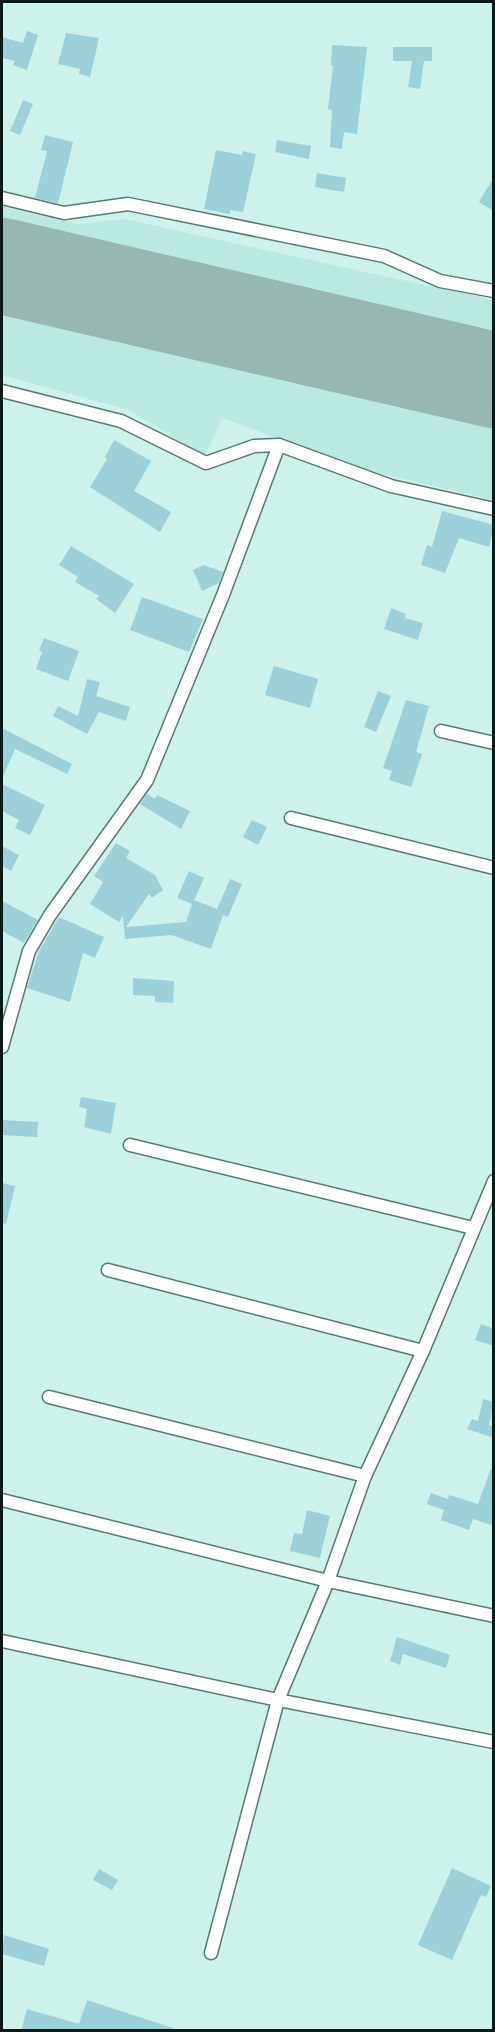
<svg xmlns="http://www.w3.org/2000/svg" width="495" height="2032" viewBox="0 0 495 2032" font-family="Signika,sans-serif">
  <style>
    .built { fill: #b9e9e0 }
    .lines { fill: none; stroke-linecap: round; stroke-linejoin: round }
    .runway { stroke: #98b7b2; stroke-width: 96 }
    .building { fill: #9dd1da }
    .minor-casing { stroke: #577a74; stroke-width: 15 }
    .minor { stroke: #fff; stroke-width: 12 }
  </style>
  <rect width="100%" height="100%" fill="#ccf2eb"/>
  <polygon class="built" points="2,207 79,224 124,219 493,300 493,500 366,470 222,418 205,456 129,410 2,375"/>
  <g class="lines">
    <polyline class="runway" points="2,266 494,380"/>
  </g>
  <g class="building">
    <polygon points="27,31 38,35 27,70 13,65 15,61 2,58 2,37 23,43"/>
    <polygon points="66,33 99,38 90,77 79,74 80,69 58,64"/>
    <polygon points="332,45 367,47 357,134 344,132 342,149 330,147 332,110 328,109 333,66 331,66"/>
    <polygon points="393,47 432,47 432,61 424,61 420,89 408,87 412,61 393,61"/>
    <polygon points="23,100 33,104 20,135 10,131"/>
    <polygon points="45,135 73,142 58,203 35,198 47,151 41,150"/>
    <polygon points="277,140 311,146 309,159 275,152"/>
    <polygon points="216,150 242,155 243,151 256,154 243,212 230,210 230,214 204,209"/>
    <polygon points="317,173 346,178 344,192 315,187"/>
    <polygon points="494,177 494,211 479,202"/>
    <polygon points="114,440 151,461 134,491 171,512 160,532 90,487 107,459 105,457"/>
    <polygon points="442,511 494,525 489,547 459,538 445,573 421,565 427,545 432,547"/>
    <polygon points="71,546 134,584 115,613 96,599 99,596 75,582 78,577 59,565"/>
    <polygon points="204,565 223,572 219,583 202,591 193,570"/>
    <polygon points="142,597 203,619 189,652 130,630"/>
    <polygon points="391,608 406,614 405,618 423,623 418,640 384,629"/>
    <polygon points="44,638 79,651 68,681 36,669 42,652 39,651"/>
    <polygon points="274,666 318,679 310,708 265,695"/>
    <polygon points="87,679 100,682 96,696 130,707 126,721 99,712 87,734 53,716 58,706 78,716"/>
    <polygon points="378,691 391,696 376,732 364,727"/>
    <polygon points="406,700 429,706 416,752 422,754 411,787 389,780 392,771 383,768"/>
    <polygon points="2,728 72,764 67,774 15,749 2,779"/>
    <polygon points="2,784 45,805 30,835 15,828 19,820 2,811"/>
    <polygon points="147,794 155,799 157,795 190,811 181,829 140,804"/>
    <polygon points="252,820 267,827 258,845 243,837"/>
    <polygon points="116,843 130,851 126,858 155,875 163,890 152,898 149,894 126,927 186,922 192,904 177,898 189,871 204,878 194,900 217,909 230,879 242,884 228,917 223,915 211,949 171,935 125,939 123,916 119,922 90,904 103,882 94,876"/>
    <polygon points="2,846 19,855 11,871 2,866"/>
    <polygon points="2,901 38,920 24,943 2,931"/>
    <polygon points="59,917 104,937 95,958 83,953 70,1002 27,988 39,951"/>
    <polygon points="133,978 174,981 173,1003 155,1002 155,996 133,995"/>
    <polygon points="81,1097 116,1103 111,1134 84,1127 87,1109 79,1107"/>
    <polygon points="2,1120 38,1122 37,1137 2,1135"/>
    <polygon points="2,1183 15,1186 6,1224 2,1223"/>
    <polygon points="481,1324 494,1329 494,1346 475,1340"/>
    <polygon points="483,1399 494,1402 489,1425 494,1427 494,1438 467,1429 472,1419 478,1421"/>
    <polygon points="492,1466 494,1526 473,1519 469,1530 441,1520 444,1510 427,1504 431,1493 448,1499 449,1495 478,1504"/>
    <polygon points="307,1510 330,1516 320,1558 290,1551 294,1533 302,1534"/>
    <polygon points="397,1637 450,1655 446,1668 403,1654 400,1665 390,1661"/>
    <polygon points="452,1868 491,1886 486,1897 481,1895 452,1960 418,1945"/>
    <polygon points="99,1869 118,1880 112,1890 93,1880"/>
    <polygon points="4,1935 49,1949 44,1966 2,1954"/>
    <polygon points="87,2000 173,2028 172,2031 21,2031 27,2009 79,2024"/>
  </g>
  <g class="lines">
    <defs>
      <g id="minor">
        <polyline points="2,198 64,213 128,204 384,256 440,281 494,291"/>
        <polyline points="2,391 121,421 206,463 254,446 279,445 391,486 494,509"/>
        <polyline points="441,731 494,743"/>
        <polyline points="291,818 494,868"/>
        <polyline points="2,1047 29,951 50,915 147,780 223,595 279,445"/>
        <polyline points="130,1145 473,1228"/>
        <polyline points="108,1270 423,1351"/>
        <polyline points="49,1397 365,1476"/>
        <polyline points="2,1500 328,1581 494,1616"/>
        <polyline points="2,1641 278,1700 494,1742"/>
        <polyline points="211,1953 278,1700 328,1581 365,1476 423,1351 494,1181"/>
      </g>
    </defs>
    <use href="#minor" class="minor-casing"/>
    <use href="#minor" class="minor"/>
  </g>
  <rect width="495" height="2032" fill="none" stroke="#0b1917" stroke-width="6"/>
</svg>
